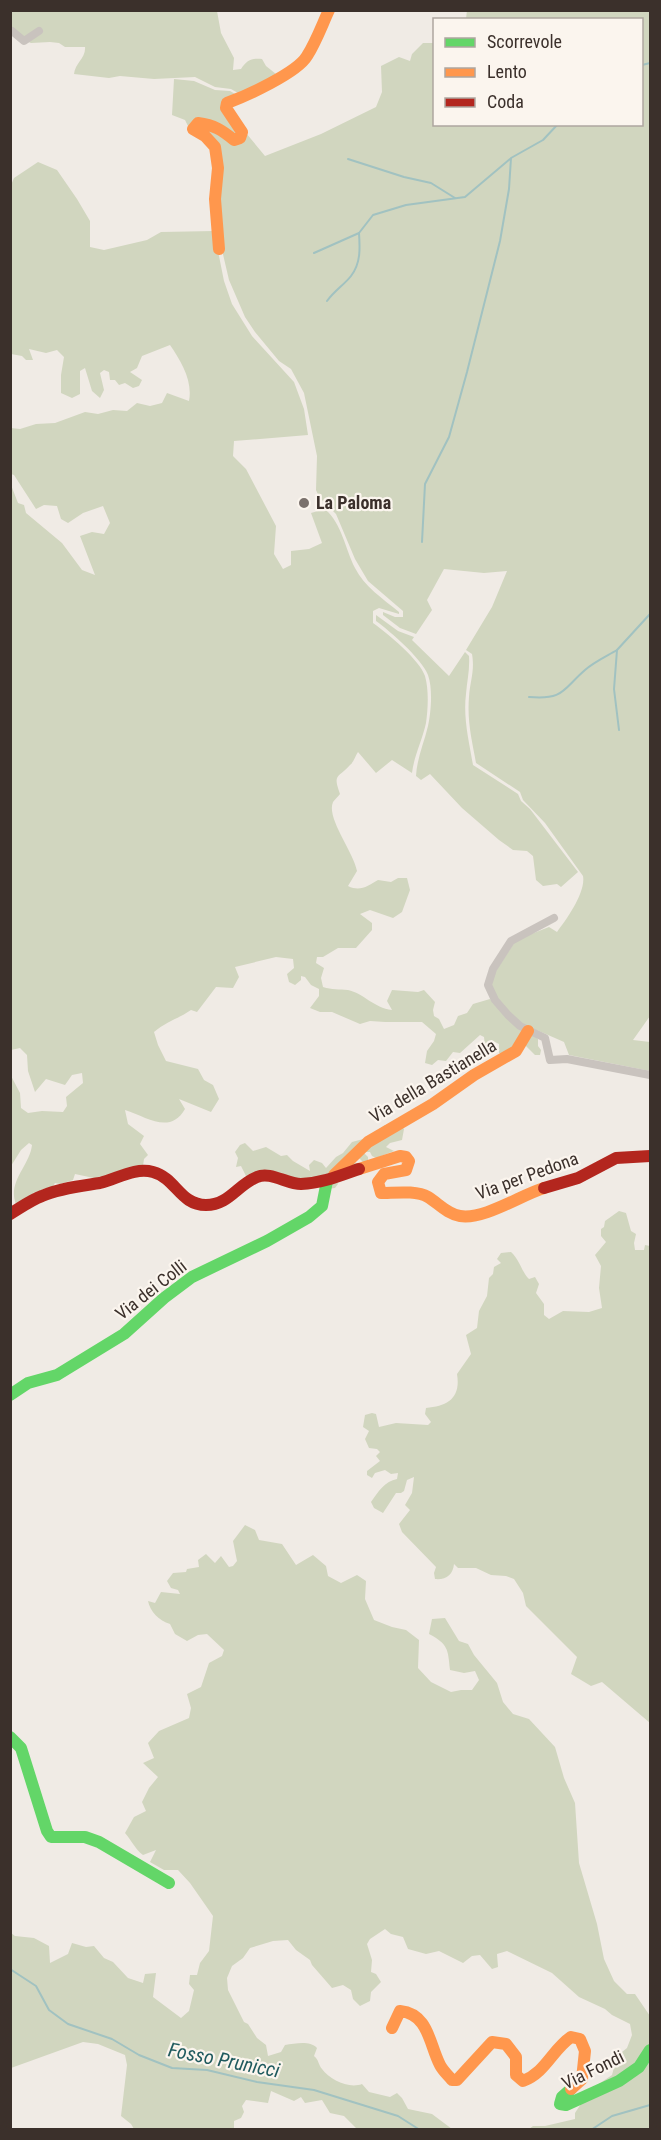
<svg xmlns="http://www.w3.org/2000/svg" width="661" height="2140" viewBox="0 0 661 2140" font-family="'Roboto Condensed',sans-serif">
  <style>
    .green { fill: #d1d6bf }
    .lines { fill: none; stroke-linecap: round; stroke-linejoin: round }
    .stream { stroke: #a1c2c1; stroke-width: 2 }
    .street { stroke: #c9c3be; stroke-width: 8 }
    .fast { stroke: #63d668; stroke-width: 12 }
    .slow { stroke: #ff974d; stroke-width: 12 }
    .jam { stroke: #b3261e; stroke-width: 12 }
    .poi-dot { fill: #7a716c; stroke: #fbf5ee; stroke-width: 2 }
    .labels { text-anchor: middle; stroke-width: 4.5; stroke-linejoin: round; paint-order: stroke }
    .poi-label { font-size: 18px; font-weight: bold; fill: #3b302b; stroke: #fbf5ee; text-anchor: start }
    .street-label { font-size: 18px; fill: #3b302b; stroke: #fbf5ee }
    .water-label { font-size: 20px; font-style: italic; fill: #1f5a5e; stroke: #fbf5ee }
  </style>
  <rect width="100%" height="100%" fill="#f0ebe5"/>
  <g class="green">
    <path d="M467,10l183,1v1005l-17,24 17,2v29l-81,-16 -5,-13 -41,-18 -13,-10 -18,-23v-14l24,-37 33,-13 8,5c10,-13 29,-40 26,-56l-38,-53 -22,-23 -3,-8 -44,-29c-4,-23 -9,-41 -7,-66 1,-16 6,-26 3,-43l-6,-4 26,-43 15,-36 -23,2 -40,-4 -17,31 5,10 -16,24 -16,-6 -17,-13v-3l12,5h8v-6l-35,-30 -13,-22 -19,-45 -17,-17 -3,-7 1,-34 -13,-63 -13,-24 -12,-8 -24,-29 -10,-15 -16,-37 -7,-30 -2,-82 -21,-44 42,15 -14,-31 11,-15 -7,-4 -16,-2 -20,-10 -41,2 -34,-3 -11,2 -35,-4c1,-11 12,-16 11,-27h-20l-6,-4 -9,-1 -19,1 -7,-3 -13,-13 -1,-16h207l4,22 13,25 -1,12 8,-1c6,-9 11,-11 21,-10l4,7 10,8 -44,33 14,26 19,23 56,-22 55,-27 6,-15 -1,-26 18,-9 11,4 2,-7 11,-11h11v81h208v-104l-176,-1z"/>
    <polygon points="174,79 194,81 215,90 230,91 237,95 226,102 239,137 188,126 185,120 172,115"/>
    <path d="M38,162l19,8 20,29 13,22v26l14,3 43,-10 14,-8 53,-1 10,50 8,23 20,32 42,46 10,27 4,26 -74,6 -1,15 13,13 30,57 -2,28 9,15 8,-4v-14l18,-2 13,-6 -11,-30 14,-4c17,15 20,39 30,59 9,18 28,31 44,44v2l-20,-6 -6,3v12c14,10 47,37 52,53 4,14 3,33 1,47 -4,18 -12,33 -14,50l-20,-13 -16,13 -18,-21c-3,4 -4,10 -8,13 -13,14 -17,9 -10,29 -2,3 -5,5 -7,8 -7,16 20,49 24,69l-9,15c12,6 20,0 30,-6l13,2 7,-4h9l3,12 -8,22 -9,6 -23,-8 -10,4 12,9v7l-16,18h-18l-15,9h-6l-1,6 8,5 -3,10 2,9c9,3 16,2 25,3 15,3 26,18 44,20l-5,-9 5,-11 26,2 6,-2 11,12 -2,8 1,6 5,3 5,10 10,-4 4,-9 9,-3 6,-9 17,-5 48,40v7l3,4 -1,5h-5l-11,-11 -10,2 -11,8 -4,-1v-9l-4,-2 -6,5 -4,-1 -1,-9 -4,-2 -20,18 -7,-1 -7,9 -8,-1 -6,5 -7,-2 2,-12 7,-10 2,-7 -14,-12h-37l-15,-1 -10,3 -28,-12h-12l-10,-4 9,-12v-7l-8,-4 -6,-8 -4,-1v4l-6,5 -6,-3 -2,-8 7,-6 -1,-9 -17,-2 -41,10 4,10 -6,11 -17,-1 -19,25 -6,-2c-13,9 -24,11 -37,22l4,13 8,16 32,8 6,11 9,5 6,14 -8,13 -32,-13 6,10c-15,26 -38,8 -60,1l3,14 16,12 -4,8 8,11 -4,4 -1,7 -40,14 -28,-6 -2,6 -13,4 -5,-1 -3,5h-6l-13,5 -1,4 -16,7c-9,-22 14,-39 16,-59l-3,-2 -8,7 -10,16 -1,-92 10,19 1,15 7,5 14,-2 21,1 4,-6 -1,-9 17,-14 -1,-10 -10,2 -7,10 -19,-6 -11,13 -7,-21 -1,-16 -7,-7 -9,2v-565l7,18 6,2 2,8 36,30 20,27 13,5 -15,-39 12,-4 12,2 6,-11 -7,-17 -20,7 -15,10 -7,-4 -4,-13 -13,-1 -8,4 -22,-34 -3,-1v-46l9,1 16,-5 19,-1 30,-11 13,2 15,-4 14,1 10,-8 13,3 12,-3 5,-10 22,8c4,-20 -8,-40 -19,-56l-28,11 -5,12 -7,4 12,8 -3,6 -6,2 -8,-5 -6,2 -4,-5h-5l-1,-8 -5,-2 -4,3 4,17 -4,8 -8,-7 -7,-23 -5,3v23l-8,4 -11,-5v-18l3,-18 -7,-7 -11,3 -17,-4 4,11h-7l-4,-4 -11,-2v-169l3,-7z"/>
    <path d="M376,615l22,16 16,6 -2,3 37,36 16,-24 4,4c1,13 -2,25 -3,38 -3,24 3,47 7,71l45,29 3,7 9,8 48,63 -17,15 -4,-3 -14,2 -7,-6 -3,-24 -6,-5 -14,-1 -14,-10 -37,-32 -32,-34 -9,6 -5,-4c1,-18 8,-33 12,-50 3,-14 5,-37 0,-51 -6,-16 -38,-44 -52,-54z"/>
    <polygon points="385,1125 392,1128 401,1126 404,1129 402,1140 390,1143 386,1147 394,1151 376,1158 372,1156 370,1152 365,1152 364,1153 368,1157 368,1162 364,1163 358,1157 353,1160 359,1166 335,1178 338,1184 335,1188 327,1189 310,1180 246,1176 241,1166 236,1167 238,1158 235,1152 240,1145 245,1143 253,1151 266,1147 281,1156 287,1155 293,1161 310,1171 309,1165 314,1160 322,1163 326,1168 336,1157 343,1153 352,1142 367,1138"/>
    <path d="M619,1211l7,2 5,18 5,3 -2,9 1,7h9l1,-5 5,1v477l-48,-41 -11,4 -20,-12 6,-17 -51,-51 -3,-13 -9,-14 -8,-3 -15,-1 -15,-7h-18l-4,-4c-1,11 -8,16 -19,15l-1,-6 2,-6 -34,-35 -3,-8 11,-14 -5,-5 7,-12 2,-16 -7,3 -3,11 -3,2h-5l-13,20 -9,-5 -3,-6c7,-10 14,-21 26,-23l1,-6 -7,1 -6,-4 -10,3 -3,5 -5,-3v-4l13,-10 -4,-5 4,-4 -3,-3 -8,-1 -4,-9 4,-8 -6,-4 2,-12 7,-2 4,1 3,13 17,-4 32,2 3,-3 -6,-8 1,-6c22,-2 35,-10 31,-34l14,-20 -5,-19 11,-7 2,-17 8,-15 2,-18 4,-4 1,-7 7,-4 -4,-4 4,-6 10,-1c9,8 10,19 18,27l6,-2 4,7 -3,9 8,11v11l5,4 14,-8 26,1 13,-4 -3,-20 2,-22 -6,-11 11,-13 -5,-6v-7l3,-2 1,-6z"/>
    <path d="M245,1525l10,5 4,10 23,4 14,21 17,-10 13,11 2,10 13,7 16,-8 9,6 -1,18 9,21 18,7 14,3 13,10 -1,28 13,14 20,10 10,-2h11l7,-10 -4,-9 -11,2 -14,-3c-2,-21 -2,-26 -21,-36l3,-15 13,-1 14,23 9,3 6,11 23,28 6,19 10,12 16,5 26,28 9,31 11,25 4,60 18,61 7,35 10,22 13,13h8l15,22v113h-121l4,-3h12l30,-7v-6l15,-23 22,-15 5,-19 10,-8 5,-13 -2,-11 -18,-9 -7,-6 -26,-12 -27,-24 -45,-22 -10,3 1,13 -6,2 -12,-14 -8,1 -9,7 -24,-12 -13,3 -18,-5 -5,-12 -12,-3 -6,-5 -15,10 -3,5 5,16 -1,12 5,2 5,8 -10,10 -1,9 -10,5 -7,-7 -2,-9 -8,-5 -11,3 -20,-23 -2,-5 -14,-10 -8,-10 -15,1 -23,7 -7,10 -11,8 -5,12 1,12 16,32 4,2 9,14 9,7 2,11 13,-4 4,-7c10,-1 24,-5 32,3l-3,8c5,4 4,8 8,13 8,11 27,20 40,15l7,8 21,5 7,-4 5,5 6,11 24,5 20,15h-95l-13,-13 -14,-3 -8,-13 -17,3 -4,-6 -7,4 -23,-10 -3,12 -22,-3 -4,6 2,6 -3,6 -7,3v8h-100l-3,-5 -10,-8 6,-51 -2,-10 -27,-11 -15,-2 -72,26v-135l4,3 19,2 15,8 1,17 18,-9 4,-11 14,4 8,-1 10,12 9,4 15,16 15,5 2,-9 11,-1 -3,24 28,21 8,-7 5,-21 -5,-6 1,-9h7l3,-12 9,-12 4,-35 -23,-33 -12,-13h-14l-14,-8 6,-12 -13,5c-8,-6 -11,-14 -18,-22l9,-16 12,-6 -4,-9 7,-14 9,-11 -15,-14 11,-5 -6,-15 11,-12 30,-13 2,-10 -4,-14 14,-7 8,-24 13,-7 2,-6 -17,-16 -9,1 -11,6 -12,-7 -5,-10c-11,-3 -20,-13 -22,-23l7,2 6,-11 19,2 -2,-4 -7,-2 -4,-7 6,-8 13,-1 1,-3 12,-2 -1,-7 8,-6 9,9 6,-7 8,11 4,-1 4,-5 -4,-20z"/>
  </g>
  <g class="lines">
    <g class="stream">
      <polyline points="642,65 650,63"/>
      <polyline points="348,159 404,177 431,183 455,198"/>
      <polyline points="314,253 359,233 373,215 406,205 465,197 510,159"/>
      <path d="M327,301c8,-11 17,-16 24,-25 10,-13 9,-28 8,-43"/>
      <polyline points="422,542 425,484 449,437 467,372 500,241 509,189 511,158 543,140 558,124"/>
      <path d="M529,697c35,3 33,-7 56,-27 9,-8 22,-14 32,-20"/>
      <polyline points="619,730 614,689 617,650 650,614"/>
      <polyline points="10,1969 36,1986 49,2010 68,2024 112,2039 139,2055 172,2068 207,2070 257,2082 314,2090 398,2116 420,2130"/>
      <polyline points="591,2130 612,2116 650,2105"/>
    </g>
    <g class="street">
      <polyline points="12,31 24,41 39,31"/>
      <polyline points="554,918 511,941 493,969 488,985 495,1000 508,1015 520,1026 545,1038 550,1060 567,1059 650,1075"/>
    </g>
    <g class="fast">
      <polyline points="10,1395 28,1383 57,1375 124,1334 164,1298 192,1277 267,1241 309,1217 322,1206 327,1181"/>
      <polyline points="10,1737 21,1748 47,1831 51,1837 85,1837 99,1842 169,1883"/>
      <polyline points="571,2089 562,2097 560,2104 566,2105 619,2081 639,2067 650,2050"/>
    </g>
    <g class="slow">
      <path d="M219,249l-4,-50 3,-31 -3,-21 -10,-11 -12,-7 5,-6c16,2 24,7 36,17l6,-2 2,-6 -16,-24 1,-5c19,-7 70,-30 80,-47 9,-14 15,-31 22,-46"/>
      <path d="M359,1169l41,-13 6,1 3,4 -3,9 -22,4 -6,8 3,11c13,0 35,-3 47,4 10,6 19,17 32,19 24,4 61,-21 84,-28"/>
      <polyline points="334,1175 368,1142 433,1104 474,1075 516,1051 528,1031"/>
      <path d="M392,2028l8,-17c29,3 29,33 40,54 3,6 8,10 12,15h5l35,-38 14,2 10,13v18l7,6c23,-9 29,-31 48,-44l9,2 5,12 -3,28 -11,10"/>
    </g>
    <g class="jam">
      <polyline points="544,1188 578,1178 616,1158 650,1156"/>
      <path d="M10,1214c10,-6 21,-14 32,-18 18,-8 39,-10 58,-13 17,-4 35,-16 53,-11 23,6 27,33 53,33 23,0 31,-20 51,-28 13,-6 30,7 44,7 21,-1 38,-8 58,-15"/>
    </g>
  </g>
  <circle class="poi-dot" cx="304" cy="503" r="6"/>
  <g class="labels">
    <g class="poi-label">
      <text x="316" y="509">La Paloma</text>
    </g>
    <g class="street-label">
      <text transform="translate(433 1081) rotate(-31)" y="6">Via della Bastianella</text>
      <text transform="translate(527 1176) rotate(-20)" y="6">Via per Pedona</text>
      <text transform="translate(151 1290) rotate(-38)" y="6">Via dei Colli</text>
      <text transform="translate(593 2070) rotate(-26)" y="6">Via Fondi</text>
    </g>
    <g class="water-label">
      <text transform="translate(224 2060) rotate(11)" y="7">Fosso Prunicci</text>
    </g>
  </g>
  <rect width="661" height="2140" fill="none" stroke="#3b302b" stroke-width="24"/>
  <rect x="433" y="18" width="210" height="108" fill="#fbf5ee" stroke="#aea6a0" stroke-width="1.5"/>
  <rect x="445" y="38" width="30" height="9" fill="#63d668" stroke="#aea6a0" stroke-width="1.5"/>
  <text x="487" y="48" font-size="18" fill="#3b302b">Scorrevole</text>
  <rect x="445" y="68" width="30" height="9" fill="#ff974d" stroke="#aea6a0" stroke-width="1.5"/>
  <text x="487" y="78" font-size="18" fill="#3b302b">Lento</text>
  <rect x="445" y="98" width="30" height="9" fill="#b3261e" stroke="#aea6a0" stroke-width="1.5"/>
  <text x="487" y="108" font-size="18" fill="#3b302b">Coda</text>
</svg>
